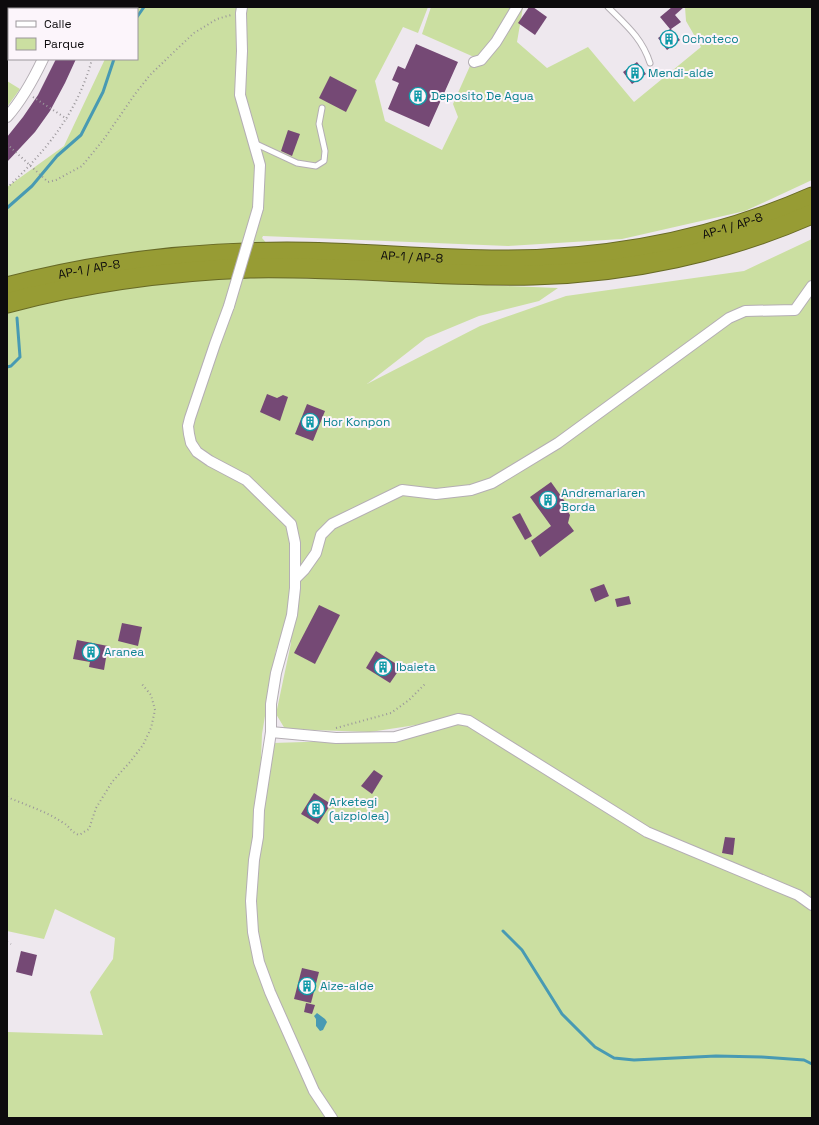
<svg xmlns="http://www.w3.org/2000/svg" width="819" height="1125" viewBox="0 0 819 1125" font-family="'Space Grotesk',sans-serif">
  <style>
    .green { fill: #cbdfa1; fill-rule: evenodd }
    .water { fill: #489ab3 }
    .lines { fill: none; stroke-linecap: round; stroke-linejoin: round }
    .stream { stroke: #489ab3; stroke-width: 3 }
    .building { fill: #754975 }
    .service-casing { stroke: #b4aeb4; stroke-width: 7 }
    .minor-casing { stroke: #b4aeb4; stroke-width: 12 }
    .motorway-casing { stroke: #676926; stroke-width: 21 }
    .path { stroke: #9a969a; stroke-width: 2; stroke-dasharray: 1 3; stroke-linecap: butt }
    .service { stroke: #fff; stroke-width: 5 }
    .minor { stroke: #fff; stroke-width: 10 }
    .motorway { stroke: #979c34; stroke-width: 19 }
    .minor-bridge-casing { stroke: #b4aeb4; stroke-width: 12; stroke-linecap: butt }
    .minor-bridge { stroke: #fff; stroke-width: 10 }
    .labels { text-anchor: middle; stroke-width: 4; stroke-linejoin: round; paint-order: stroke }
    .culture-label { font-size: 12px; fill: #0d838f; stroke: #fcf5fb; text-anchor: start }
    .street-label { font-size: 12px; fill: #0d0b0d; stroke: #fcf5fb }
  </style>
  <rect width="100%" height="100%" fill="#eee8ee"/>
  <g class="green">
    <path d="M125,7h303l-10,26 -15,-6 -28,54 10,40 57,29 16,-33 -5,-13 21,-47 -52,-23 9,-27h92l-6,35 30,26 41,-21 46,55 67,-55 -15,-26 -1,-14h127v173l-67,31 -123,28 -114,7 -245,-10 -1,2 35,40 261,10 -19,13 -60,15 -53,22 -59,46 113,-58 86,-30 178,-25 68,-32v879h-805v-86l96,3 -13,-43 23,-33 2,-21 -60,-29 -11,30 -37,-8v-744l57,-41 41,-87h32v-50h-13zM291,616v27l-15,71 9,15 85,3 85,-13 -88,21 -94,3 -15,89 4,-98 14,-84z"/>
    <polygon points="7,81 20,89 7,107"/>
  </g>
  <polygon class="water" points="317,1013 325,1019 327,1022 323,1030 320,1031 316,1026 316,1019 314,1016"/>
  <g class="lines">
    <g class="stream">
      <polyline points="137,17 144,7"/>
      <polyline points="7,208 32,186 57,156 81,135 103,92 114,59"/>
      <polyline points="7,367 11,366 20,357 17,318"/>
      <polyline points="503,931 522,950 562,1014 595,1047 614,1058 634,1060 716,1056 762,1057 804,1060 812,1064"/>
    </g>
  </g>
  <g class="building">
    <polygon points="529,7 533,7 547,17 535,35 518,23"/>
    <polygon points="672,7 684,7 675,15 681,22 671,29 680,40 667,50 658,38 670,29 660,17"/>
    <polygon points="416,44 458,62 429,127 388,109 399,83 392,80 398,66 405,69"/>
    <polygon points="56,59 76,59 65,83 50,111 35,132 7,162 7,137 23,117 38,95"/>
    <polygon points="637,62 646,74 632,84 623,72"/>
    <polygon points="330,76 357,90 346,112 319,98"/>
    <polygon points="288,130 300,134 292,156 281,151"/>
    <polygon points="267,394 277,398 283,395 288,397 280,421 260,412"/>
    <polygon points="307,404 325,411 313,441 295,434"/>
    <polygon points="551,482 566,503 564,505 570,515 568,523 574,531 540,557 531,541 551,526 530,497"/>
    <polygon points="520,513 532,536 525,540 512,517"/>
    <polygon points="604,584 609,596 595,602 590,589"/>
    <polygon points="629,596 631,604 617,607 615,599"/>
    <polygon points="319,605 340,615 315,664 294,653"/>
    <polygon points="122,623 142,627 138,646 118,641"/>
    <polygon points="77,640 108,646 104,670 89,667 90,662 73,659"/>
    <polygon points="376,651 401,667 390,683 366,668"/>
    <polygon points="374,770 383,776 372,794 361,786"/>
    <polygon points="314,793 331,804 318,824 301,814"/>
    <polygon points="725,837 735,838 733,855 722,853"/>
    <polygon points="21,951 37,955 32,976 16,972"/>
    <polygon points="302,968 319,972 311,1003 294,999"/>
    <polygon points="306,1003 315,1005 312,1014 304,1012"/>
  </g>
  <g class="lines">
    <defs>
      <g id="service">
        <path d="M608,7c18,18 34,31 42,56"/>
        <polyline points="254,143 297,163 316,166 324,161 325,151 319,124 322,108"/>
      </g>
      <g id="minor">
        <polyline points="242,7 241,13 242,51 240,95 260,165 258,208"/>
        <polyline points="58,9 58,7"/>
        <polyline points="474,62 481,60 496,42 517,7"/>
        <path d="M7,117c15,-17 26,-37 36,-58"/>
        <polyline points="229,306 215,344 190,418 188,426 189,434 191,443 197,452 210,461 246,480 291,524 295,543 295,588 292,615 276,673 271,704 271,732 259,810 258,837 254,860 251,901 253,932 259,962 270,992 314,1091 332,1118"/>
        <polyline points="296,578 304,570 316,553 321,535 332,524 402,490 436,494 471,490 492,483 558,443 729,318 745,311 795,310 812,286"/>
        <polyline points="271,732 336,738 395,737 458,719 469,721 647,832 798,895 812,905"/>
      </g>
      <g id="motorway">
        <path id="s1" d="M7,287c91,-24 186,-35 280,-35 71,0 142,8 214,8 106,0 213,-20 311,-63"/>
        <path d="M7,303c79,-21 161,-32 243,-35 95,-2 189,9 283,7 95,-2 192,-23 279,-61"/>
      </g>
    </defs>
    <use href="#service" class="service-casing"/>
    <use href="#minor" class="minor-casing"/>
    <use href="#motorway" class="motorway-casing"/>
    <g class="path">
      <polyline points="106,9 107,7"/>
      <polyline points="33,97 67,119"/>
      <polyline points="7,144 48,182 56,180 82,166 104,139 135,94 150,75 178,48 194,33 217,19 231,15"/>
      <path d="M7,188c39,-37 71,-76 85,-129"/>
      <polyline points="336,728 391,713 409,700 426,683"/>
      <path d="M7,797c19,8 38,14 55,25 8,4 7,9 17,13l10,-6 7,-21 16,-26 18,-20 13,-17 8,-17 4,-18 -4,-15 -10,-12"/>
      <polyline points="7,942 11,944"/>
    </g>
    <use href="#service" class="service"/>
    <use href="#minor" class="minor"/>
    <use href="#motorway" class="motorway"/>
    <defs>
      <polyline id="minor-bridge" points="229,306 258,208"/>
    </defs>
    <use href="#minor-bridge" class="minor-bridge-casing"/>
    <use href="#minor-bridge" class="minor-bridge"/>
  </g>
  <defs>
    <symbol id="building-ring" viewBox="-11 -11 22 22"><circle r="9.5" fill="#fcf5fb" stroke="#0f9aa8" stroke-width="1.5"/><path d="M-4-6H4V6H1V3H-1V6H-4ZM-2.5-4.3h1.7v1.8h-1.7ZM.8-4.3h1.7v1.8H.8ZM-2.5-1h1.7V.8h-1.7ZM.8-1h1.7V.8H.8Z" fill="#0f9aa8"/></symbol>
  </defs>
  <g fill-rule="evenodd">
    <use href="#building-ring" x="659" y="29" width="20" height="20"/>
    <use href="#building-ring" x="625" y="63" width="20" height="20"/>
    <use href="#building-ring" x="408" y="86" width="20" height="20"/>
    <use href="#building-ring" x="300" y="412" width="20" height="20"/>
    <use href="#building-ring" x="538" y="490" width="20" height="20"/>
    <use href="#building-ring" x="81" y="642" width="20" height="20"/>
    <use href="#building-ring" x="373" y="657" width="20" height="20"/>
    <use href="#building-ring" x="306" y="799" width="20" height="20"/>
    <use href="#building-ring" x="297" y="976" width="20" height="20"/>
  </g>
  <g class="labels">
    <g class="culture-label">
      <text x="682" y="43">Ochoteco</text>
      <text x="648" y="77">Mendi-alde</text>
      <text x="431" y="100">Deposito De Agua</text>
      <text x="323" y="426">Hor Konpon</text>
      <text x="561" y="497">Andremariaren<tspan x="561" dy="14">Borda</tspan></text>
      <text x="104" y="656">Aranea</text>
      <text x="396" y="671">Ibaieta</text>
      <text x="329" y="806">Arketegi<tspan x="329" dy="14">(aizpiolea)</tspan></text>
      <text x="320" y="990">Aize-alde</text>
    </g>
    <g class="street-label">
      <text dy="4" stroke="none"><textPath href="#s1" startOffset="732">AP-1 / AP-8</textPath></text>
      <text dy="4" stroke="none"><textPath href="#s1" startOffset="408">AP-1 / AP-8</textPath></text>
      <text dy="4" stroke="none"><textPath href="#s1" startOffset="84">AP-1 / AP-8</textPath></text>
    </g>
  </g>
  <rect width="819" height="1125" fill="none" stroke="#0d0b0d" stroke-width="16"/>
  <rect x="8" y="8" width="130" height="52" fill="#fcf5fb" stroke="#9c979c"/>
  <rect x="16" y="21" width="20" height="6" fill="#ffffff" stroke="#9c979c"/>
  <text x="44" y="28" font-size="12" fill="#0d0b0d">Calle</text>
  <rect x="16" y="38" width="20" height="12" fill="#cbdfa1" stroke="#9c979c"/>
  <text x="44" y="48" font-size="12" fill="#0d0b0d">Parque</text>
</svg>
